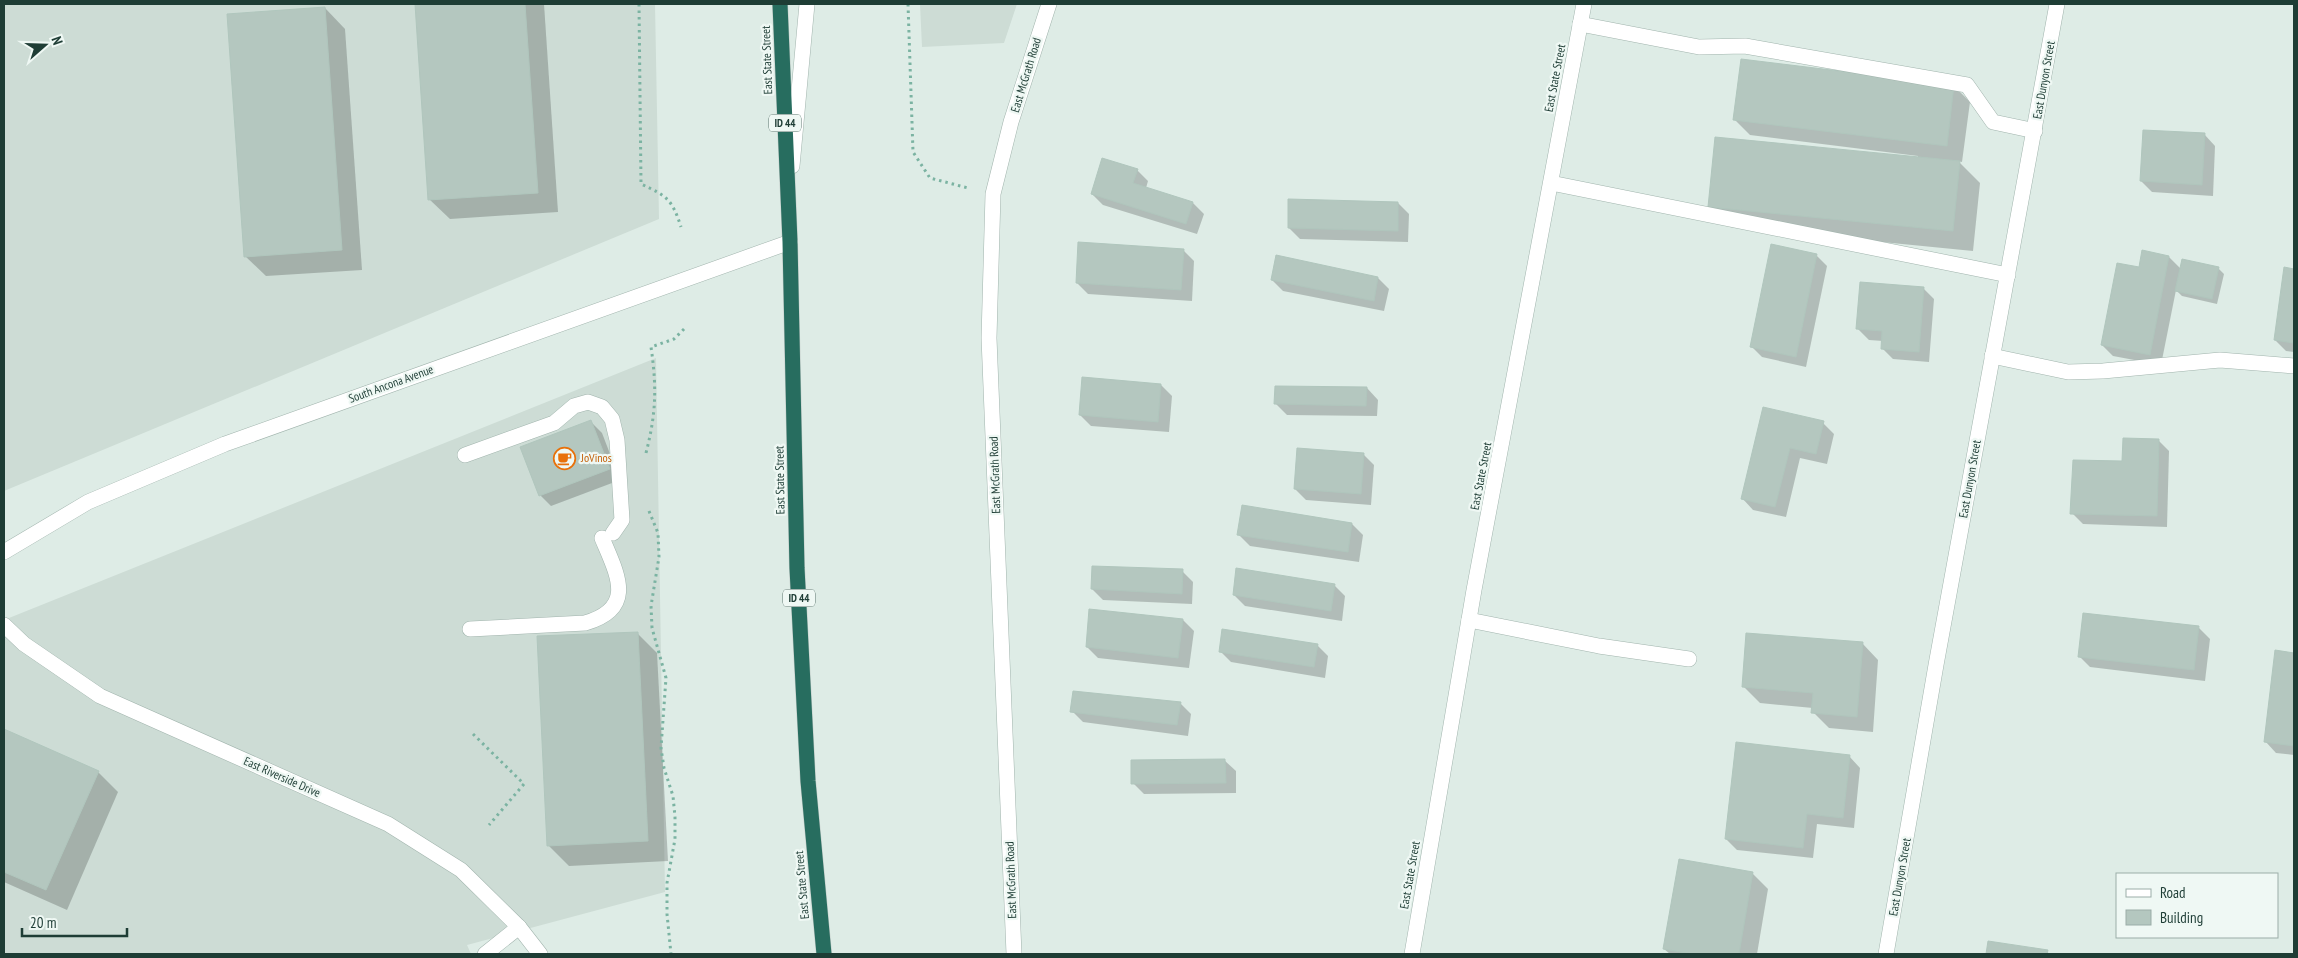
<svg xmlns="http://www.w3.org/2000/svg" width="2298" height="958" viewBox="0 0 2298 958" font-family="'PT Sans Narrow',sans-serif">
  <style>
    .built { fill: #cddcd5 }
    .shadow { fill: #0003 }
    .building { fill: #b4c7bf; stroke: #b0c6bd }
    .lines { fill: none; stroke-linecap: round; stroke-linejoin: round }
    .minor-casing { stroke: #a1b4ad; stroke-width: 16 }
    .highway-casing { stroke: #c0c9c6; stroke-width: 16 }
    .path { stroke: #7bb3a2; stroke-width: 3; stroke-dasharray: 2.5 4; stroke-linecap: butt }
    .minor { stroke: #fff; stroke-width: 15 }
    .highway { stroke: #276d5f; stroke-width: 15 }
    .labels { text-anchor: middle; stroke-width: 4.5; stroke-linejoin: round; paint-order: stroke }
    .shield { fill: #eff8f4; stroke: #5d756e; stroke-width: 1 }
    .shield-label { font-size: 11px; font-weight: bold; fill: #1e3d35 }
    .street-label { font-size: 12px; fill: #1e3d35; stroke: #eff8f4 }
    .food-label { font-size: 12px; fill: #c56008; stroke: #eff8f4; text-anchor: start }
  </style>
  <rect width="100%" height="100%" fill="#deece6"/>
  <g class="built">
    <polygon points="4,4 655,4 659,219 4,491"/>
    <polygon points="920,4 1017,4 1004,43 922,47"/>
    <polygon points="656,358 665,892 467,945 471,954 4,954 4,620"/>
  </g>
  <g class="shadow">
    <polygon points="416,4 544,4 558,212 450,219 429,199"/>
    <polygon points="325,8 345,29 362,270 266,276 245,256"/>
    <polygon points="1954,86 1970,102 1962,162 1958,161 1980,183 1973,251 1730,227 1709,206 1918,158 1918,156 1750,135 1734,119"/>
    <polygon points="2204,134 2215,146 2213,196 2152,192 2141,181"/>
    <polygon points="1137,170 1148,181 1146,188 1193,203 1204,214 1197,234 1103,205 1092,194"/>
    <polygon points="1398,203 1409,214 1408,242 1300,239 1289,228"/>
    <polygon points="1183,250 1194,261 1192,301 1088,294 1077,283"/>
    <polygon points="1816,255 1827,266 1806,367 1762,357 1751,346"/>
    <polygon points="2169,257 2181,269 2218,268 2224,274 2217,304 2182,296 2176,290 2161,365 2113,356 2102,345"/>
    <polygon points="2285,269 2294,270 2294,352 2286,351 2275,340"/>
    <polygon points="1378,278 1389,289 1384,311 1283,291 1272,280"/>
    <polygon points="1923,288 1934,299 1929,362 1893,359 1882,348 1883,341 1869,340 1858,329"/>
    <polygon points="1161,385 1172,396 1169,432 1091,426 1080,415"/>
    <polygon points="1367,388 1378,400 1377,416 1287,415 1276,404"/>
    <polygon points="1764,408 1823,423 1834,434 1827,464 1800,458 1786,517 1753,510 1742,498"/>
    <polygon points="591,422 602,433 620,480 551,506 540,495"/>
    <polygon points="2158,440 2169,451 2167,527 2083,524 2072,513 2123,463"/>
    <polygon points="1363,454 1374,465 1371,505 1306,500 1295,489"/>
    <polygon points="1352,524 1363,535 1359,562 1250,546 1239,535"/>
    <polygon points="1182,571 1193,582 1192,604 1103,600 1092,589"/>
    <polygon points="1334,585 1345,596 1342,621 1245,606 1234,595"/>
    <polygon points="1183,620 1194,631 1189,668 1098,658 1087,647"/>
    <polygon points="2199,628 2210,639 2205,681 2090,667 2079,656"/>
    <polygon points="637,633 657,653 668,861 569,866 548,845"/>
    <polygon points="1862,643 1878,660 1873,732 1829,728 1813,712 1813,708 1760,703 1744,687"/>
    <polygon points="1317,645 1328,656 1325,678 1231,662 1220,651"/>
    <polygon points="2276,652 2294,654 2294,755 2276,753 2265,741"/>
    <polygon points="1180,703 1191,714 1188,736 1083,722 1072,711"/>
    <polygon points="4,731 98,772 118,792 67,910 4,882"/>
    <polygon points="1849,756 1860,768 1854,828 1817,824 1813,858 1737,850 1726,839"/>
    <polygon points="1224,760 1236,771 1236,793 1144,794 1133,783"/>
    <polygon points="1752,873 1768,889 1757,954 1670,954 1664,949"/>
    <polygon points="1989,943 2047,952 2050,954 1987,954"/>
  </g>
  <g class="building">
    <polygon points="415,4 525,4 538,193 428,200"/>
    <polygon points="325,7 342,250 244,257 227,14"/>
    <polygon points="1741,59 1954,85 1947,146 1733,120"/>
    <polygon points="2143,130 2205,133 2202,185 2140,181"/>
    <polygon points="1715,137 1960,161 1953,231 1708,207"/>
    <polygon points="1102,158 1138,169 1133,183 1193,202 1186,224 1091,194"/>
    <polygon points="1288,199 1398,202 1398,231 1288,228"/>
    <polygon points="1078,242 1184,249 1181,290 1076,283"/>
    <polygon points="1771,244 1817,254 1796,357 1750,347"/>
    <polygon points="2142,250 2169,256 2150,355 2101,345 2117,263 2139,267"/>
    <polygon points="1276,255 1378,277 1374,301 1271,280"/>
    <polygon points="2182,259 2219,267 2212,299 2175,291"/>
    <polygon points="2284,267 2294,269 2294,343 2274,340"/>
    <polygon points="1860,282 1924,287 1919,352 1881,349 1882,331 1856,329"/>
    <polygon points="1082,377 1161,384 1158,422 1079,415"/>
    <polygon points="1275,386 1367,387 1366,406 1274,404"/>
    <polygon points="1763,407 1824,421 1816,454 1790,448 1775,507 1741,499"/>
    <polygon points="591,420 610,469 539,496 520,447"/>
    <polygon points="2123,438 2159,439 2157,516 2070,514 2073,460 2122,461"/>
    <polygon points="1297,448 1364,453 1361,494 1294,489"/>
    <polygon points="1242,505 1352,523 1348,552 1237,535"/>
    <polygon points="1092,566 1183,569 1182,594 1091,589"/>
    <polygon points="1236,568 1335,584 1331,611 1233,595"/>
    <polygon points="1089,609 1183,619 1178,658 1086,647"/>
    <polygon points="2083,613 2199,626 2194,670 2078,657"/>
    <polygon points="1222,629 1318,644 1314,667 1219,652"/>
    <polygon points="638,632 648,841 547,846 537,636"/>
    <polygon points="1746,633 1863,642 1857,717 1811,713 1813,693 1742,687"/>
    <polygon points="2275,650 2294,653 2294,746 2264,742"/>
    <polygon points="1073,691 1181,702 1177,725 1070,712"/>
    <polygon points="4,729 99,771 46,890 4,872"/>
    <polygon points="1736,742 1850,755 1843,818 1807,814 1803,848 1725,839"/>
    <polygon points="1225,759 1226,783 1131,784 1131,760"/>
    <polygon points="1679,859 1753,872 1739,954 1692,954 1663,949"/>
    <polygon points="1988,941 2048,950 2047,954 1986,954"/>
  </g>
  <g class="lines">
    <defs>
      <g id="minor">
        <polyline points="1580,24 1699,47 1745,46 1967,85 1993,122 2035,131"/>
        <polyline points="792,166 807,4"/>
        <polyline points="1551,183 2008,275"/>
        <polyline points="1992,356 2068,372 2103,371 2220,360 2294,366"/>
        <polyline points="465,455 554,423 574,406 588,402 602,407 612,419 617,440 622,520 613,533"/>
        <polyline points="4,552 88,502 225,444 790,242"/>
        <polyline points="1469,620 1599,646 1689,659"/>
        <polyline points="4,625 24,644 100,696 388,824 461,870 519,927 540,954"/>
        <path d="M470,629l115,-6c52,-15 32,-49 17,-85"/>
        <polyline points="485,954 519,927"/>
        <polyline points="1014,954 989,338 993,194 1011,122 1049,4"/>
        <polyline points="1412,954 1474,590 1584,4"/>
        <polyline points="1886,954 1936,665 2057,4"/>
      </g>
      <polyline id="highway" points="780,4 790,242 797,568 808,781 824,954"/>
    </defs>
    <use href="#minor" class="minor-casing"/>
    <use href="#highway" class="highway-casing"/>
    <g class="path">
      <path d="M639,4l2,180c26,12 31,15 40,43"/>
      <polyline points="908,4 913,152 930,178 968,188"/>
      <path d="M646,453c10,-39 11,-65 5,-106l23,-8 12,-12"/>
      <polyline points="649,511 658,533 659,557 651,606 652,628 666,678 661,748 664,768 673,796 675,817 675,839 667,883 667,914 671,954"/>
      <polyline points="473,734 524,784 489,825"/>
    </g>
    <use href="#minor" class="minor"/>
    <use href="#highway" class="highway"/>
  </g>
  <defs>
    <symbol id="cafe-ring" viewBox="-11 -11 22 22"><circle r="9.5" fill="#eff8f4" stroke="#e8710a" stroke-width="1.5"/><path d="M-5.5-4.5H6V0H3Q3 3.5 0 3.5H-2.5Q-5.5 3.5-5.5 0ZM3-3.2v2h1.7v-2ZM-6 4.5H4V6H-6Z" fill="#e8710a"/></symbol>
  </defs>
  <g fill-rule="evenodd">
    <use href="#cafe-ring" x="552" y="446" width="25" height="25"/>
  </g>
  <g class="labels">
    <g class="shield">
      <rect x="769" y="114.5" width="32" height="17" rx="4"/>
      <rect x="783" y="589.5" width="32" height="17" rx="4"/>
    </g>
    <g class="shield-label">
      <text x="785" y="127">ID 44</text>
      <text x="799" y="602">ID 44</text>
    </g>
    <g class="street-label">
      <text transform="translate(767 60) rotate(-92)" y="4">East State Street</text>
      <text transform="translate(1026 75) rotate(-73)" y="4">East McGrath Road</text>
      <text transform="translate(1555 78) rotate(-79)" y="4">East State Street</text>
      <text transform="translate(2044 80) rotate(-80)" y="4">East Dunyon Street</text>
      <text transform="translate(391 384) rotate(-20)" y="4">South Ancona Avenue</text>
      <text transform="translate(995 475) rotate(-92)" y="4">East McGrath Road</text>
      <text transform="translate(1481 476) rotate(-79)" y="4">East State Street</text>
      <text transform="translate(1970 479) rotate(-80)" y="4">East Dunyon Street</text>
      <text transform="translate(780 480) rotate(-91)" y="4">East State Street</text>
      <text transform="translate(282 777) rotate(24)" y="4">East Riverside Drive</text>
      <text transform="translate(1410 875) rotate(-80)" y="4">East State Street</text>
      <text transform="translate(1900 877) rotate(-80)" y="4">East Dunyon Street</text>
      <text transform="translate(1011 880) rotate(-92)" y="4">East McGrath Road</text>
      <text transform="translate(802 885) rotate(-95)" y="4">East State Street</text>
    </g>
    <g class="food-label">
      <text x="581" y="462">JoVinos</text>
    </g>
  </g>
  <rect width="2298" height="958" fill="none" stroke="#1e3d35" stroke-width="10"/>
  <rect x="2116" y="873" width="162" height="65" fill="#eff8f4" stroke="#9bada8"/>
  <rect x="2126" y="889" width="25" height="8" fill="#ffffff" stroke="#9bada8"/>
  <text x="2160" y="898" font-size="15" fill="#1e3d35">Road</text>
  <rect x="2126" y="910" width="25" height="15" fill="#b4c7bf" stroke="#9bada8"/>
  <text x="2160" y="923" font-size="15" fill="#1e3d35">Building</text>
  <g transform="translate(45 45) rotate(70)" stroke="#eff8f4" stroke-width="4" paint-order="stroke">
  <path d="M0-4L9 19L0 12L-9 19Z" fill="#1e3d35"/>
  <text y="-8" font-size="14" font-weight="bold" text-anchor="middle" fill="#1e3d35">N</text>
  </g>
  <path d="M22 928v8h105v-8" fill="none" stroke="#1e3d35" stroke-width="2.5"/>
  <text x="30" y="928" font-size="15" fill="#1e3d35" stroke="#eff8f4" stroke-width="4" paint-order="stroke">20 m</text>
</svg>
